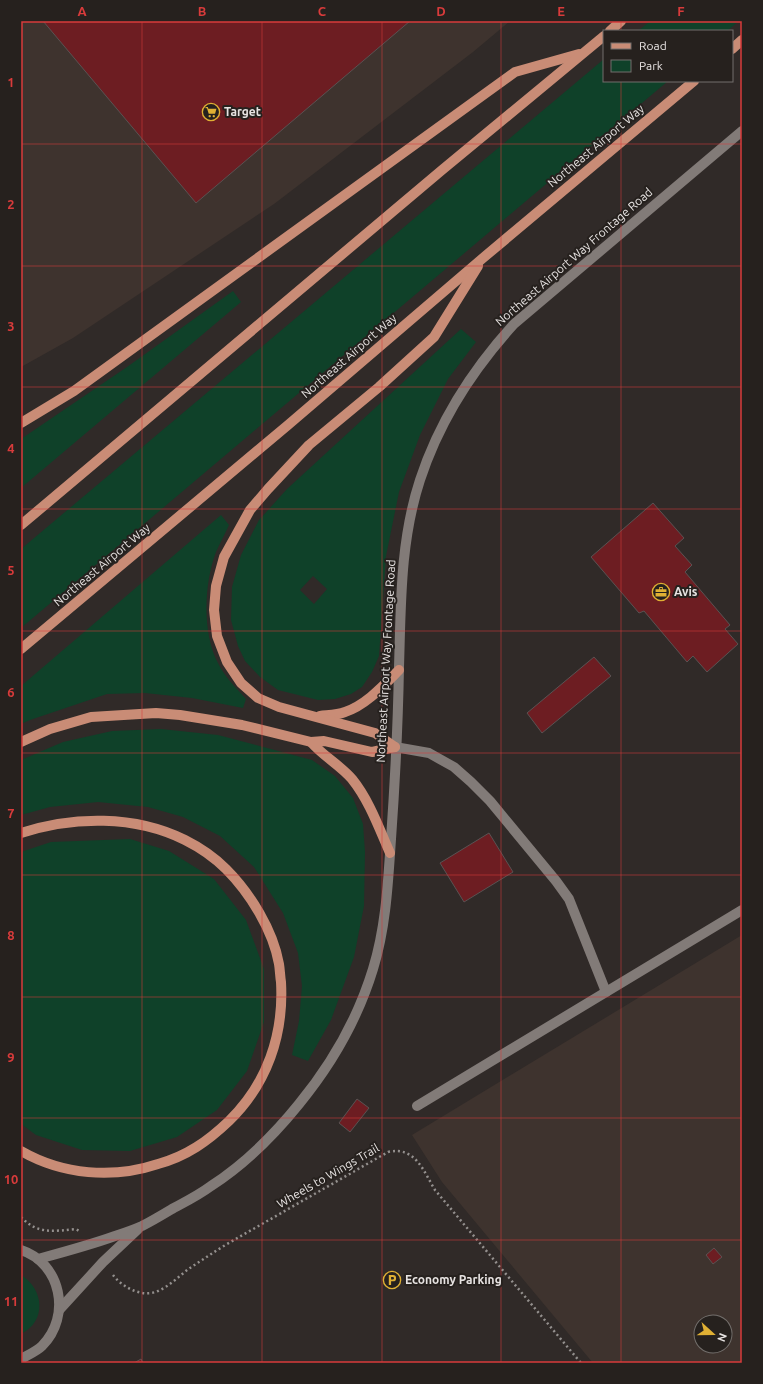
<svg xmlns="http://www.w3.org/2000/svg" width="763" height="1384" viewBox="0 0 763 1384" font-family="Ubuntu,sans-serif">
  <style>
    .built { fill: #3e332e; fill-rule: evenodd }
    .green { fill: #0f4129; fill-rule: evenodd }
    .building { fill: #6d1d22; stroke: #5a5252 }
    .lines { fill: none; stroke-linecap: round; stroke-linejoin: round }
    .path { stroke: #94908e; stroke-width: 2.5; stroke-dasharray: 2 3; stroke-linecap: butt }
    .service { stroke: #827b78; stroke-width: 10 }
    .tertiary { stroke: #827b78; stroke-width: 10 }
    .primary { stroke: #c98c76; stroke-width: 10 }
    .grid { fill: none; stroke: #d83b3b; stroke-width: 1; stroke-opacity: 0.55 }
    .labels { text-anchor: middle; stroke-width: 4; stroke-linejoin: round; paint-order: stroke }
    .poi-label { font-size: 12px; font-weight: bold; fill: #e7e3e2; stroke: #26211e; text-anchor: start }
    .street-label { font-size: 12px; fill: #e7e3e2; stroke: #26211e }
    .neatline { fill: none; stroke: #d83b3b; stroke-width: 1.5 }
    .grid-label { font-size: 13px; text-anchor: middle; font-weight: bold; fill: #d83b3b }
  </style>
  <rect width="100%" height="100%" fill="#302a28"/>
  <g class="built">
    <polygon points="21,21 510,21 473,52 274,204 73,338 21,367"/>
    <path d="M742,935v428h-149l-151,-181 -30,-47zM701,1322h24v24h-24z"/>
  </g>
  <g class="green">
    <polygon points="650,21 739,21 727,31 638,31"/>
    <polygon points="604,59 604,81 668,81 21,628 21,549"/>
    <polygon points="233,291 241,302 21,488 21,439 127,367"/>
    <path d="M461,329l15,13 -28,37 -28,56 -21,57 -13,64 -7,100 -7,16 -10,15 -11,7 -16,5 -17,1 -40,-10 -18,-13 -15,-16 -7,-15 -7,-26 1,-33 9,-32 18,-35 28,-31zM313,576l14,13 -13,15 -14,-14z"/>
    <path d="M221,515l8,10c-4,9 -9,18 -13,27 -12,31 -14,81 2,111 6,13 18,25 28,36l-3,9 -51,-10 -47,-5 -38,1 -77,26 -9,4v-38z"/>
    <polygon points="161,729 218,735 312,760 335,776 353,798 363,824 365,852 364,906 354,957 331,1020 308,1061 292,1055 299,1021 302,986 298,953 283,913 254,867 220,836 183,817 148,807 98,802 50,807 21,815 21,760 63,742 112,731"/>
    <polygon points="130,839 169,851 214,879 246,920 264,969 264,1022 247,1071 217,1110 177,1137 130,1151 82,1150 36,1135 21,1124 21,852 51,842"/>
    <path d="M21,1275c23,14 26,46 0,59z"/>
  </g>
  <g class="building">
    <polygon points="43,21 410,21 196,203"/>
    <polygon points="653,503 684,538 675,546 692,565 685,572 730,625 725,629 738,644 707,672 693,656 687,662 644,611 639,613 591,557"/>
    <polygon points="594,657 611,676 542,733 527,713"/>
    <polygon points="489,833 513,872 464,902 440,863"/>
    <polygon points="357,1099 369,1108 350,1132 339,1123"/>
    <polygon points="714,1248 722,1257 713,1264 706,1255"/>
    <polygon points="141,1359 143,1363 134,1363"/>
  </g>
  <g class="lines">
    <g class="path">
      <path d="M21,1217c17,18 33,14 55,12l3,2"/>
      <path d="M113,1275c10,13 31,24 47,15 11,-5 20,-15 30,-22 12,-8 24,-16 37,-24l161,-92c27,-6 35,18 47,38l146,173"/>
    </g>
    <g class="service">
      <polyline points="395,747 429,753 454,767 471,782 490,801 556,881 569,899 606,992"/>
      <polyline points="417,1106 742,910"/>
    </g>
    <g class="tertiary">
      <path d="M21,1250c40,13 51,66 21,96 -5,5 -14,9 -21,13"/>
      <path d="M38,1259c26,-7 52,-14 77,-23 9,-3 18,-6 27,-10 10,-5 20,-11 30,-17 13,-7 27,-14 39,-23 34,-22 63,-51 88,-82 32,-39 59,-86 74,-135 13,-42 15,-86 18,-130 4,-57 7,-115 8,-172 2,-63 1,-126 21,-187 19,-58 53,-111 94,-156l228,-193"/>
      <polyline points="60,1309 103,1262 138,1229"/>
    </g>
    <g class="primary">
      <polyline points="610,31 621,21"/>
      <polyline points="732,49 742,40"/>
      <polyline points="21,423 74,391 515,72 579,54"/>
      <polyline points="21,525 442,170 604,36"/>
      <polyline points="21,649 288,425 483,258 694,81"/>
      <path d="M320,716c8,-1 17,-1 25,-4 21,-7 38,-26 54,-42"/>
      <polyline points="21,742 50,729 91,717 156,713 180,715 242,725 311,742 324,741 372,752 395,747"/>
      <path d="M311,742c12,14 29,23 41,37 17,21 27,49 38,74"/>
      <polyline points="395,747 375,733 279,707 258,698 241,683 227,662 217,636 214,610 216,586 224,557 250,510 268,489 309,445 379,387 434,337 478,266"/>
      <path d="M21,833c52,-17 114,-18 164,7 14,7 30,18 41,29 24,24 47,61 53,95 1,6 1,12 2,18 3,53 -14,102 -52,139 -21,20 -42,35 -71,43 -45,15 -95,11 -137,-13"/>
    </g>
  </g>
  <path class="grid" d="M142,21v1342M262,21v1342M382,21v1342M501,21v1342M621,21v10M621,81v1282M21,144h721M21,266h721M21,387h721M21,509h721M21,631h721M21,753h721M21,875h721M21,997h721M21,1118h721M21,1240h721"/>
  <defs>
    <symbol id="supermarket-ring" viewBox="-11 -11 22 22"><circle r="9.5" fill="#26211e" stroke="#e0b034" stroke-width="1.5"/><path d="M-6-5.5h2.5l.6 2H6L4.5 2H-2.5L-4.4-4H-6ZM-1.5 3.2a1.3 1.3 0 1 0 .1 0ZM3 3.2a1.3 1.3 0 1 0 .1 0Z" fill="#e0b034"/></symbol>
    <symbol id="office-ring" viewBox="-11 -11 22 22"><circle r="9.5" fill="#26211e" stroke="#e0b034" stroke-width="1.5"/><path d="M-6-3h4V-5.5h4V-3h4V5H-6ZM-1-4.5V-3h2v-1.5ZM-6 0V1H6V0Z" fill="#e0b034"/></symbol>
    <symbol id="parking-ring" viewBox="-11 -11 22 22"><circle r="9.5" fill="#26211e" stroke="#e0b034" stroke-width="1.5"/><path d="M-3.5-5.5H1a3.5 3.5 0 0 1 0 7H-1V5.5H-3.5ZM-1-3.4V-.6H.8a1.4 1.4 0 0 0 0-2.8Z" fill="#e0b034"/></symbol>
  </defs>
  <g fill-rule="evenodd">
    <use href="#supermarket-ring" x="201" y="102" width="20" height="20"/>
    <use href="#office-ring" x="651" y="582" width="20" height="20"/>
    <use href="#parking-ring" x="382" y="1270" width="20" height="20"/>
  </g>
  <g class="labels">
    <g class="poi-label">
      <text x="224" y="116">Target</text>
      <text x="674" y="596">Avis</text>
      <text x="405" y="1284">Economy Parking</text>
    </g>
    <g class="street-label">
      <text transform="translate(596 146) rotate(-40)" y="4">Northeast Airport Way</text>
      <text transform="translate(574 257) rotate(-41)" y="4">Northeast Airport Way Frontage Road</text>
      <text transform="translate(349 356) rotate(-41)" y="4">Northeast Airport Way</text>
      <text transform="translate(102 565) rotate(-40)" y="4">Northeast Airport Way</text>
      <text transform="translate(386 661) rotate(-87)" y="4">Northeast Airport Way Frontage Road</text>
      <text transform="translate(328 1176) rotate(-30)" y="4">Wheels to Wings Trail</text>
    </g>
  </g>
  <rect width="763" height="1384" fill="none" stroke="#26211e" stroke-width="44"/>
  <rect x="603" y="30" width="130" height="52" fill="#26211e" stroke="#736f6c"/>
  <rect x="611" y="43" width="20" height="6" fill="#c98c76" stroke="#736f6c"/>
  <text x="639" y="50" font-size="12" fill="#e7e3e2">Road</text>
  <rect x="611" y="60" width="20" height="12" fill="#0f4129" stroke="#736f6c"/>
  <text x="639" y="70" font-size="12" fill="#e7e3e2">Park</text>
  <g transform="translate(713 1334) rotate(111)"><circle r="19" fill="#26211e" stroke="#736f6c"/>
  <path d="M0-3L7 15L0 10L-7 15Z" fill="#e0b034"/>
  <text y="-6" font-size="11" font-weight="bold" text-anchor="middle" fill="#e7e3e2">N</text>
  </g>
  <rect x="22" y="22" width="719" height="1340" class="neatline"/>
  <g class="grid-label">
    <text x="82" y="16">A</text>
    <text x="202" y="16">B</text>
    <text x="322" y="16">C</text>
    <text x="441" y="16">D</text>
    <text x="561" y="16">E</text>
    <text x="681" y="16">F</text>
    <text x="11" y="87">1</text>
    <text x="11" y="209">2</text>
    <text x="11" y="331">3</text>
    <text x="11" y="453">4</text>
    <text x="11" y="575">5</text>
    <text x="11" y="697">6</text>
    <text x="11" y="818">7</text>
    <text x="11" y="940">8</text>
    <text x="11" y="1062">9</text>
    <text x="11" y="1184">10</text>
    <text x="11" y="1306">11</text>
  </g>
</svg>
